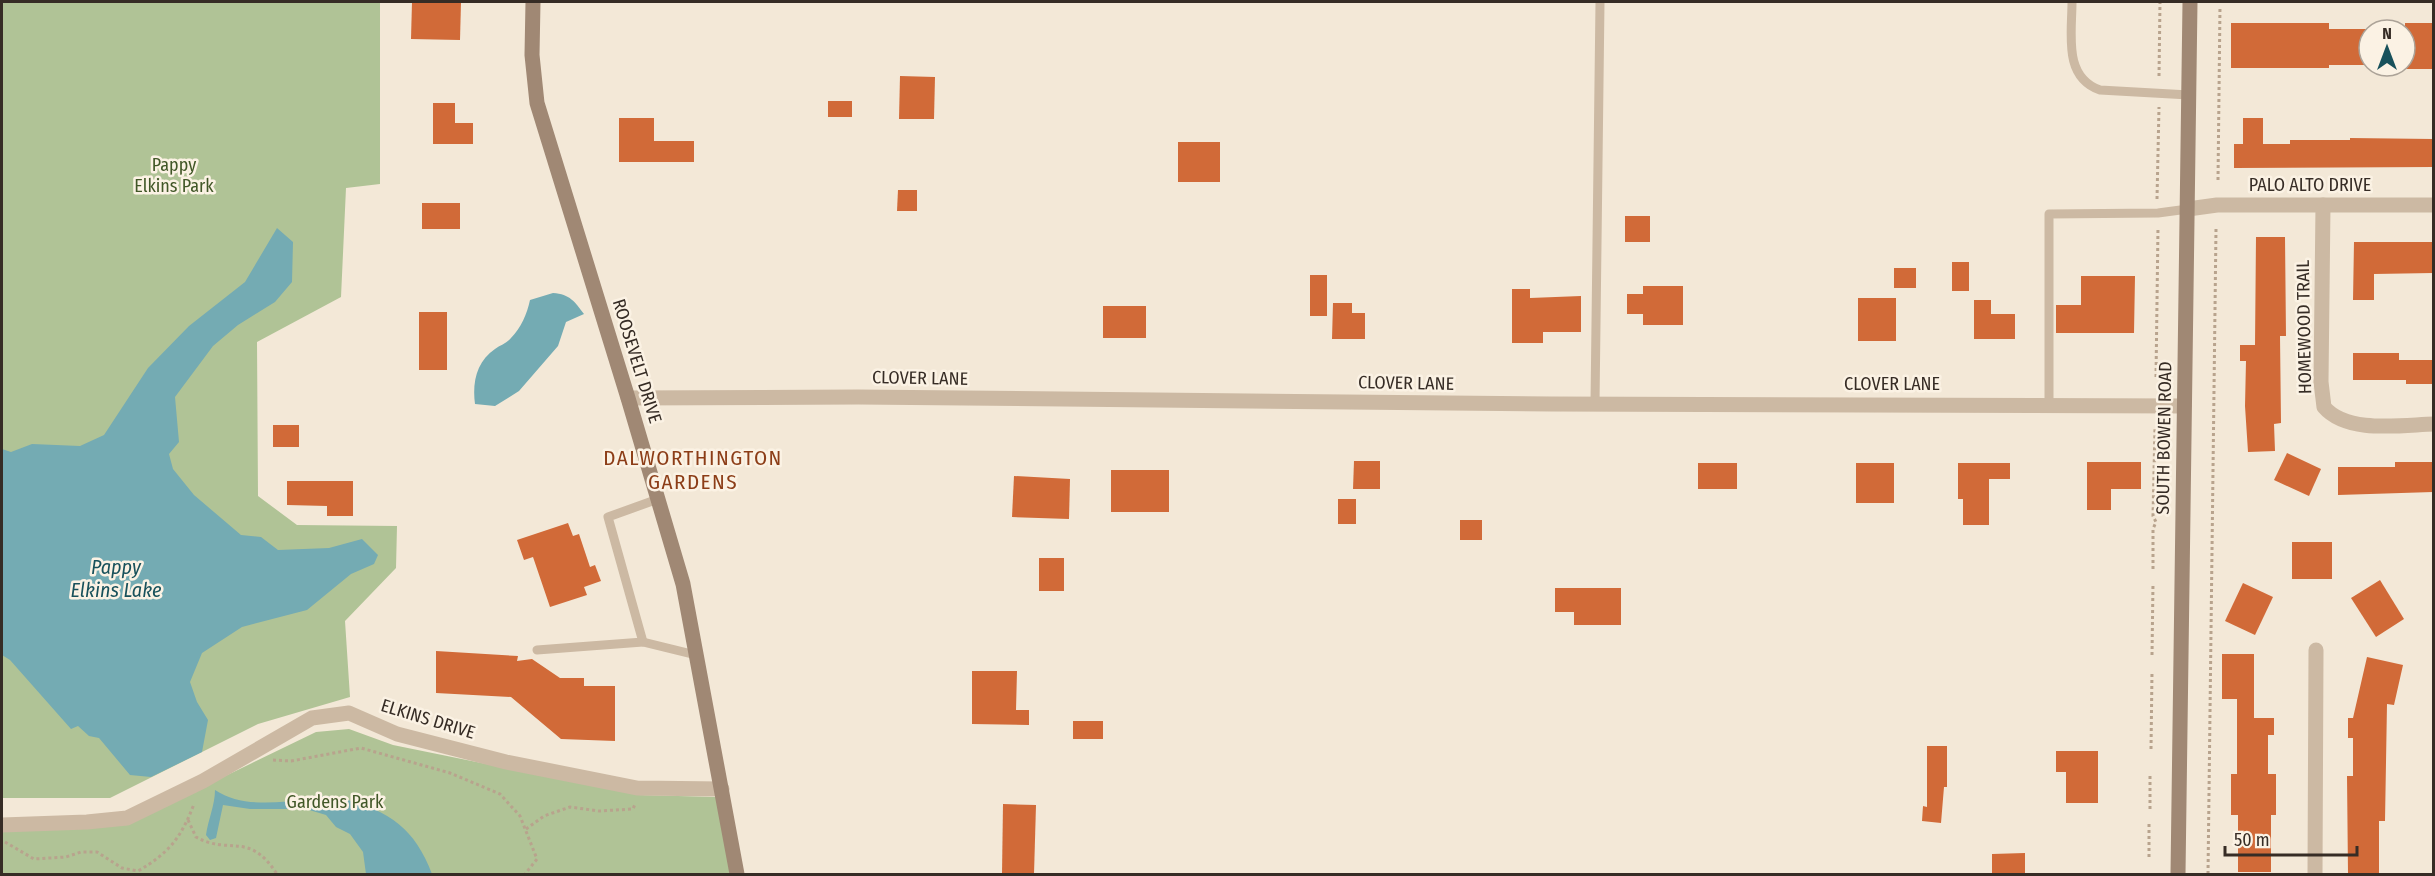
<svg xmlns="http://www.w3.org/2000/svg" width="2435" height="876" viewBox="0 0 2435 876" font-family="'Fira Sans Condensed',sans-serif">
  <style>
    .green { fill: #b0c396 }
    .water { fill: #74abb3 }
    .building { fill: #d16a38 }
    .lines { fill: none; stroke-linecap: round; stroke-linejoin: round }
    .path { stroke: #b8a38d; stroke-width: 3; stroke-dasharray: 3 3; stroke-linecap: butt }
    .lane { stroke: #ccb9a3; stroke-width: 9 }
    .street { stroke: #ccb9a3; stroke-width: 15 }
    .secondary { stroke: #a08874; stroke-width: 15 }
    .labels { text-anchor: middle; stroke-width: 5; stroke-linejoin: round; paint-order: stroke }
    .park-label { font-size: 18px; fill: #415727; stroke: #fbf2e4 }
    .street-label { font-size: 18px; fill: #362c25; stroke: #fbf2e4 }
    .water-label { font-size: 20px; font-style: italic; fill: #18515b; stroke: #fbf2e4 }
    .quarter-label { font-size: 21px; letter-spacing: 1.5px; fill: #8c3d17; stroke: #fbf2e4 }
  </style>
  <rect width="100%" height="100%" fill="#f3e8d7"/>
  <g class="green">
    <polygon points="2,2 380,2 380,184 346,188 341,297 257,342 258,496 297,525 397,526 396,568 345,621 350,697 258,724 110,798 2,798"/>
    <polygon points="349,729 393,745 639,795 717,797 730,874 2,874 2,831 87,826 182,797 316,732"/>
  </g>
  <g class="water">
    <polygon points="277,228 293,242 292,282 275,302 238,325 213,346 175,397 179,442 169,454 173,469 194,495 241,535 261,537 278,550 329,548 362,539 378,555 374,564 351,574 307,610 242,627 202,653 190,682 197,702 208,720 202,752 151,777 130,775 99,738 89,736 78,726 71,729 10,660 2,655 2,449 11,452 32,444 80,446 104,435 148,368 189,326 245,282"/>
    <path d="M553,293c17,1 22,9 31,21l-18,8 -8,24 -39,45 -24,15 -20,-2c-3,-22 2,-43 20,-55 5,-4 12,-6 16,-11 10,-10 16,-24 19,-38z"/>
    <path d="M215,790c27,18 62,12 93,10 10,-6 25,-4 36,-1 46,12 71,30 88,75h-66l-3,-22 -13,-18 -14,-7 -10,-12 -20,-6h-56l-27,-4 -7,33 -6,2 -4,-5c2,-15 9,-30 9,-45z"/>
  </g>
  <g class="building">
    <polygon points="412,2 461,2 460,40 411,39"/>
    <polygon points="2231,23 2329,23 2329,29 2369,29 2369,65 2329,65 2329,68 2231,68"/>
    <rect x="2405" y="23" width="28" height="46"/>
    <polygon points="900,76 935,77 934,119 899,119"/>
    <rect x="828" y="101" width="24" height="16"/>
    <polygon points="433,103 455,103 455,123 473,123 473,144 433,144"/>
    <polygon points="619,118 654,118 654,141 694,141 694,162 619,162"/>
    <polygon points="2243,118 2263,118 2263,144 2290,144 2290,140 2350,140 2350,138 2433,139 2433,167 2234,168 2234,144 2243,144"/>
    <rect x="1178" y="142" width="42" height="40"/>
    <polygon points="898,190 917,190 917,211 897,211"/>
    <rect x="422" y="203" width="38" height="26"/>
    <rect x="1625" y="216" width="25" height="26"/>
    <polygon points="2256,237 2285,237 2286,336 2280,336 2281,423 2274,424 2275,451 2248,452 2245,406 2246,361 2240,361 2240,345 2255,345"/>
    <polygon points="2354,242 2433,242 2433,273 2374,274 2374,300 2353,300"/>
    <rect x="1952" y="262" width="17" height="29"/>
    <rect x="1894" y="268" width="22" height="20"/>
    <rect x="1310" y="275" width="17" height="41"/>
    <polygon points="2081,276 2135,276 2134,333 2056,333 2056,305 2081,305"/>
    <polygon points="1643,286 1683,286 1683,325 1643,325 1643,314 1627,314 1627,294 1643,294"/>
    <polygon points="1512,289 1530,289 1530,298 1581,296 1581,332 1543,332 1543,343 1512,343"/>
    <rect x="1858" y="298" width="38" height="43"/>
    <polygon points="1974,300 1991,300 1991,314 2015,314 2015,339 1974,339"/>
    <polygon points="1333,303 1352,303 1352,313 1365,313 1365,339 1332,339"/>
    <rect x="1103" y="306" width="43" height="32"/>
    <rect x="419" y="312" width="28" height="58"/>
    <polygon points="2353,353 2399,353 2399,360 2433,360 2433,384 2406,384 2406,380 2353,380"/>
    <rect x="273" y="425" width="26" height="22"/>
    <polygon points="2287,453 2321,469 2309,496 2274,480"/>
    <polygon points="1354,461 1380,461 1380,489 1353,489"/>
    <polygon points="2087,462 2141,462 2141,489 2111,489 2111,510 2087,510"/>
    <polygon points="2395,462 2433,462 2433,492 2338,495 2338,467 2395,467"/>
    <rect x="1698" y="463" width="39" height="26"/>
    <rect x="1856" y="463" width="38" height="40"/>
    <polygon points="1958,463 2010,463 2010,479 1989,479 1989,525 1963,525 1963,499 1958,499"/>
    <rect x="1111" y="470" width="58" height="42"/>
    <polygon points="1014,476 1070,479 1069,519 1012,517"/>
    <polygon points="287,481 353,481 353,516 327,516 327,506 287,505"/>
    <rect x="1338" y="499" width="18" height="25"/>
    <rect x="1460" y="520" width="22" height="20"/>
    <polygon points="568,523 573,536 579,534 590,567 595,565 601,581 584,587 587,595 550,607 533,557 524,560 517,540"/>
    <rect x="2292" y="542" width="40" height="37"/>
    <rect x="1039" y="558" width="25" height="33"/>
    <polygon points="2380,580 2404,619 2376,637 2351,598"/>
    <polygon points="2243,583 2273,597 2255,635 2225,621"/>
    <polygon points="1555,588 1621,588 1621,625 1574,625 1574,612 1555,612"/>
    <polygon points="436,651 518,656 517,661 532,659 560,678 584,678 584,686 615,686 615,741 561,739 511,697 436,693"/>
    <polygon points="2222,654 2254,654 2254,718 2274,718 2274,735 2268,735 2268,774 2276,774 2276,815 2271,815 2271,872 2238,872 2238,815 2231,815 2231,774 2237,774 2237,699 2222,699"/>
    <polygon points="2367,657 2403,665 2394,705 2387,704 2385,821 2379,821 2379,874 2348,874 2347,776 2353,776 2353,738 2348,738 2348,718 2353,718"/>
    <polygon points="972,671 1017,671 1016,710 1029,710 1029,725 972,724"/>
    <rect x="1073" y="721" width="30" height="18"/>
    <polygon points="1927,746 1947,746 1947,787 1944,787 1941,823 1922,821 1923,806 1927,807"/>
    <polygon points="2056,751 2098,751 2098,803 2066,803 2066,772 2056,772"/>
    <polygon points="1003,804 1036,805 1034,874 1002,874"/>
    <polygon points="2025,853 2025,874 1992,874 1992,854"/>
  </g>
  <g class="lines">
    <g class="path">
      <polyline points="2159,76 2160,2"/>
      <polyline points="2218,180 2220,6"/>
      <polyline points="2157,199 2159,107"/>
      <polyline points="2156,377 2158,227"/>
      <polyline points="2153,569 2153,529 2156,522 2153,516 2155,427"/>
      <polyline points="2152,655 2153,583"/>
      <polyline points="2151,749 2152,672"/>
      <polyline points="273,760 291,761 361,748 450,773 500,794 520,816 537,859 525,874"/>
      <polyline points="2150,809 2150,775"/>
      <path d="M188,820l8,17c34,19 52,-7 81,37"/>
      <polyline points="2149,824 2149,859"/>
      <polyline points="526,829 544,816 570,807 599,811 633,809 635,804"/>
      <path d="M5,842l29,17 32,-2 15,-5h16l25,16 16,3c31,-18 43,-33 56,-67"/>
      <polyline points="2208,874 2216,229"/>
    </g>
    <g class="lane">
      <path d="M2072,2c0,32 -9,75 28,88l89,5"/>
      <polyline points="1595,404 1600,2"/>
      <polyline points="2049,404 2049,214 2158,213 2188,209"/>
      <polyline points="643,642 696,655"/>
      <polyline points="537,650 643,642 608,517 658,499"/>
    </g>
    <g class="street">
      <path d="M2323,205l-2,177 3,25c23,27 77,18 110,17"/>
      <polyline points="2188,209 2217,205 2434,205"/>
      <polyline points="628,398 858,397 1551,404 2184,406"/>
      <polyline points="2,825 87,822 127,818 203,781 312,718 349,713 397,734 506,762 637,788 722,789"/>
      <polyline points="2315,874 2316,650"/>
    </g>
    <g class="secondary">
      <polyline points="533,2 532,55 537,103 628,398 683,584 737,874"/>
      <polyline points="2178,874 2190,2"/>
    </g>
  </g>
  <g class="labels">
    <g class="park-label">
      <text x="174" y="171">Pappy<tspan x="174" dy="21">Elkins Park</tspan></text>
      <text x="335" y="808">Gardens Park</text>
    </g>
    <g class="street-label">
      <text x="2310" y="191">PALO ALTO DRIVE</text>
      <text transform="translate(2304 327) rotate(-91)" y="6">HOMEWOOD TRAIL</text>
      <text transform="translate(637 361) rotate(73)" y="6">ROOSEVELT DRIVE</text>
      <text transform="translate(920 378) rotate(1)" y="6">CLOVER LANE</text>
      <text transform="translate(1406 383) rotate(1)" y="6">CLOVER LANE</text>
      <text x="1892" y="390">CLOVER LANE</text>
      <text transform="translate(2164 438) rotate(-89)" y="6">SOUTH BOWEN ROAD</text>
      <text transform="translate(428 719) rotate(17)" y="6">ELKINS DRIVE</text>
    </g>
    <g class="water-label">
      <text x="116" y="574">Pappy<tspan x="116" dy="23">Elkins Lake</tspan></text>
    </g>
    <g class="quarter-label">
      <text x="693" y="465">DALWORTHINGTON<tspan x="693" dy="24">GARDENS</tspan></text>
    </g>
  </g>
  <rect width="2435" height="876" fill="none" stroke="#362c25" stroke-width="6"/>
  <g transform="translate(2387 48)"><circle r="28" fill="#fbf2e4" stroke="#aca398" stroke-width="1.5"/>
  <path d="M0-4.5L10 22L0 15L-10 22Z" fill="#18515b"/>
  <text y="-9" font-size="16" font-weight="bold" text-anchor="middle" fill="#362c25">N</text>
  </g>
  <path d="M2225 846v9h132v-9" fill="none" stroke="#362c25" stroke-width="3"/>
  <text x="2234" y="846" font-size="18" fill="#362c25" stroke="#fbf2e4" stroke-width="4.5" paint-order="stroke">50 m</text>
</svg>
